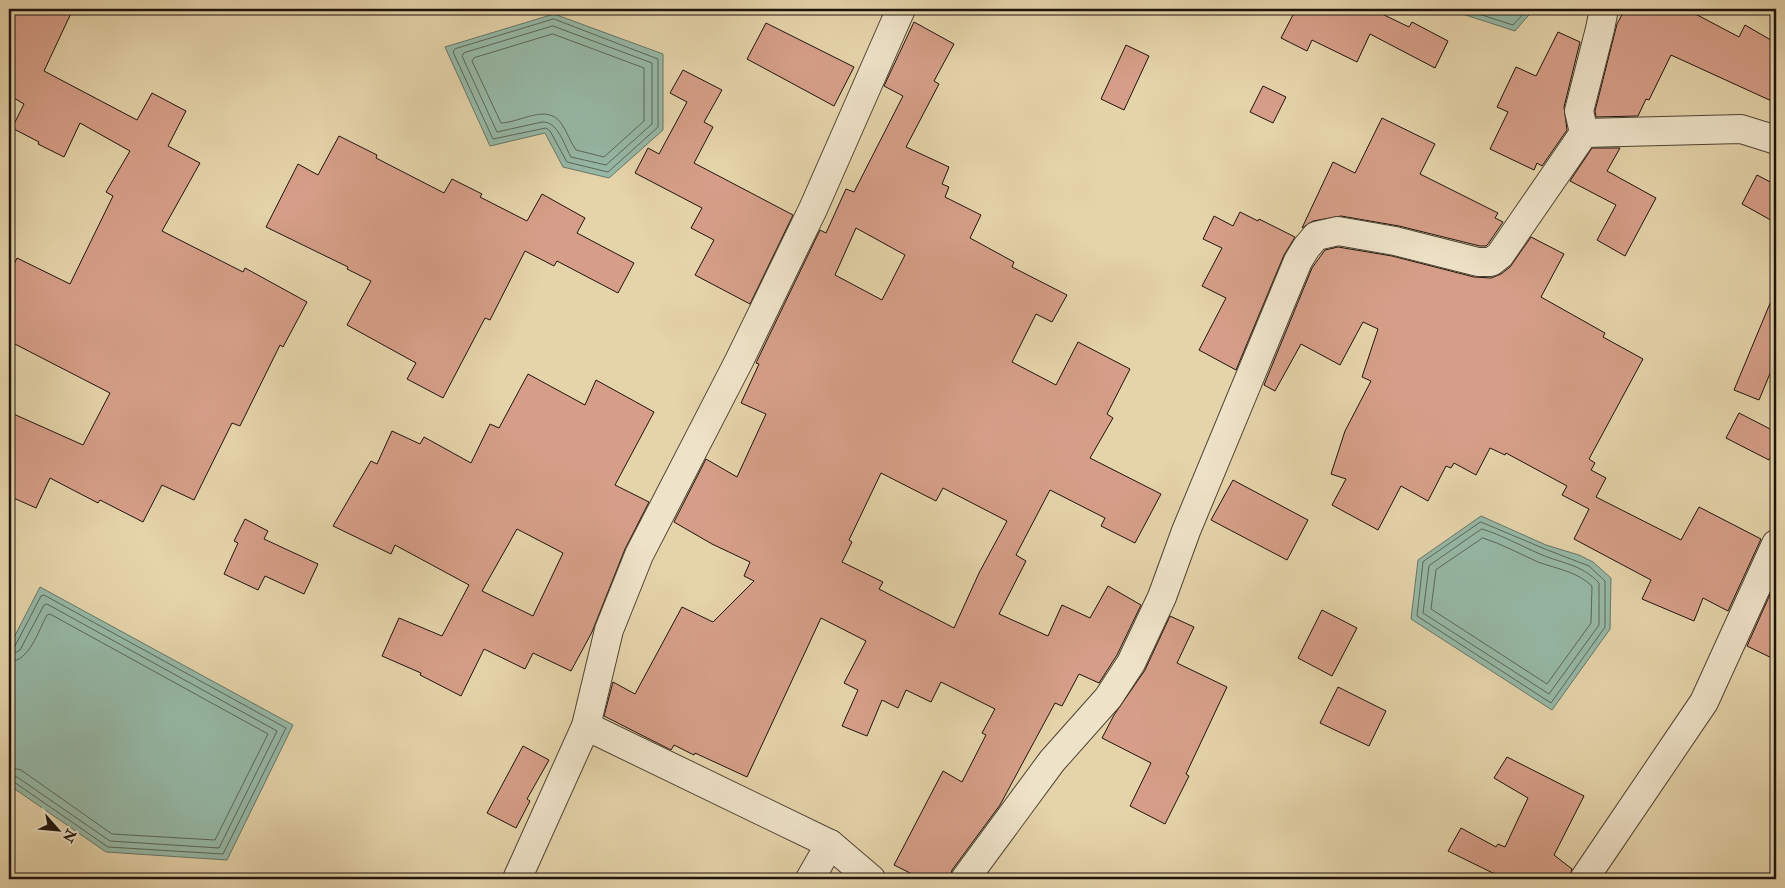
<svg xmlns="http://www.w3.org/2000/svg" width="1785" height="888" viewBox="0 0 1785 888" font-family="'IM FELL Double Pica',serif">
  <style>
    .water { fill: #96b8a6; stroke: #667668 }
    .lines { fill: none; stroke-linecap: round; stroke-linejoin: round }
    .shore { stroke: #5a6659; stroke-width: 1 }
    .building { fill: #d69e88; stroke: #1e140c; fill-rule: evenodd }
    .street-casing { stroke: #504434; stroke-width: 30 }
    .street { stroke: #eee2c8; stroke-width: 28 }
  </style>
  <rect width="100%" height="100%" fill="#e5d3aa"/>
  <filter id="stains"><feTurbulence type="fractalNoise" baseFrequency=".004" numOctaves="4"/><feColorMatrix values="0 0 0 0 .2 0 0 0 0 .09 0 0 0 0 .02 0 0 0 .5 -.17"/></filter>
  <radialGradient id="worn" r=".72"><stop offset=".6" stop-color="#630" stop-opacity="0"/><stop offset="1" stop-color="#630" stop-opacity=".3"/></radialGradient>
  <g class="water">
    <polygon points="1447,9 1534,9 1515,31"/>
    <polygon points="554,14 663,54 663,130 609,178 563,167 545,133 490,146 445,47"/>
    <polygon points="1481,516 1546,545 1579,555 1593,562 1611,578 1610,629 1552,710 1411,619 1418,560"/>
    <polygon points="40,587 293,725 227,860 106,852 9,785 9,647"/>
  </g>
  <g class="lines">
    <g class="shore">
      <polyline points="1463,9 1513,25 1528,9"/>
      <polygon points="554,19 658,59 658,127 608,172 567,162 550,131 546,128 493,139 453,52 455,49"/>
      <path d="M553,26l99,37v61l-46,41 -35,-8c-7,-12 -13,-36 -29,-35l-45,10 -35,-76 2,-3z"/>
      <path d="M553,34l91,34v53l-40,36 -28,-7c-6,-8 -9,-19 -15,-27 -14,-20 -42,0 -60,0l-29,-62 2,-3z"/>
      <polygon points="1481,522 1545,549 1589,566 1605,581 1605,627 1551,703 1417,616 1423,562"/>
      <path d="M1482,529c20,6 39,17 58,25 23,10 41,10 59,29v42l-50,69 -126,-81 6,-47z"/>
      <path d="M1483,538c19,6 37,16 55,24 19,7 38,9 54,24l-1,37 -44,61 -116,-75 5,-39z"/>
      <polyline points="9,648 15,646 41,596 44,595 286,728 223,854 108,847 14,782 9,781"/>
      <polyline points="9,655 15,653 20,650 44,605 47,604 277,731 219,848 110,841 17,777 9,775"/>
      <path d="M9,662c21,-1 29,-31 38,-47l3,-1 218,120 -53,106 -103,-6 -91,-64 -12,-3"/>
    </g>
  </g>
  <g class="building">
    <polygon points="9,9 73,9 44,71 137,120 152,93 186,111 168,146 200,163 162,231 243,272 245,268 307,302 283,347 280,345 240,426 232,423 194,500 162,485 143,522 100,500 98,503 50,478 36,508 9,496 9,412 83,445 110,393 9,341 9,275 17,258 70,284 113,196 106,192 130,151 80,123 64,157 38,144 39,142 12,128 24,104 9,95"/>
    <polygon points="1296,9 1382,9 1380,13 1409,27 1412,22 1448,41 1435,68 1370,34 1357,62 1312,40 1307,51 1281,38"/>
    <polygon points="1625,9 1686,9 1739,37 1745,25 1776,43 1776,103 1671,55 1649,100 1646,99 1638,116 1596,117 1595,111 1617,24"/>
    <path d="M914,22l40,22 -20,37 5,3 -33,63 43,20 -7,17 7,3 -4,10 36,18 -11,23 44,24 -2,5 55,28 -15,27 -16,-8 -24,48 44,23 22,-43 52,27 -23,45 6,4 -23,40 71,36 -26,49 -34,-17 4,-8 -55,-28 -34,65 10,6 -27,53 49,22 14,-31 28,13 18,-32 33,19 -24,50 -18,28 -20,-9 -17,32 -7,-3 -55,102 -48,65 -2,9h-28l-28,-14 49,-94 19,11 24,-47 -4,-2 13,-24 -54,-27 -10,20 -25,-12 -8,18 -16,-8 -15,36 -25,-10 16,-36 -14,-7 22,-42 -45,-23 -74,159 -52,-24 -1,2 -20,-10 -3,5 -67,-34 9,-34 22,12 47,-87 31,15 41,-41 -10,-5 6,-14 -38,-18 -38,-22 32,-63 31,18 29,-63 -25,-11 18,-39 -3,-1 64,-133 6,3 20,-44 8,3 49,-96 -19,-10zM856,228l49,27 -23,45 -47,-25zM881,473l55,28 7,-13 64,33 -28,52 -25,55 -75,-39 4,-7 -41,-20 10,-20 -3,-2z"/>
    <polygon points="766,23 854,67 834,106 747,59"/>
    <polygon points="1558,32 1580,42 1564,107 1567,130 1542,166 1537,163 1534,170 1490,149 1508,112 1497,107 1516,67 1536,76"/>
    <polygon points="1126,45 1149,56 1124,110 1101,99"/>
    <polygon points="683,70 722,90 704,122 713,127 694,163 793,215 750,304 695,275 714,240 691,228 702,208 635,173 648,148 659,154 687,102 670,93"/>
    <polygon points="1263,86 1286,97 1273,123 1250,112"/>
    <polygon points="1382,118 1435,144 1420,174 1498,213 1495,218 1503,222 1488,244 1486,246 1480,246 1399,226 1341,216 1313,221 1302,228 1333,162 1355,173"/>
    <polygon points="339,136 377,155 376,158 444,193 452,179 482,194 480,197 527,221 542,194 585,218 577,233 634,263 618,293 557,261 554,266 525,251 490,320 485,318 443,398 407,379 416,363 347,325 371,281 347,269 348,267 266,227 298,164 318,175"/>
    <polygon points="1592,148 1620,148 1607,171 1656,198 1625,256 1597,240 1616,205 1570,181"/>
    <polygon points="1757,175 1776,185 1776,223 1742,204"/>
    <polygon points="1240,212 1258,221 1259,219 1295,237 1284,255 1236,370 1199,350 1226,298 1202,286 1222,248 1203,239 1214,216 1233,226"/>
    <polygon points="1531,237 1564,254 1541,297 1605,333 1603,337 1643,359 1589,459 1595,463 1591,470 1606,478 1596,497 1681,540 1699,507 1761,539 1728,611 1703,598 1694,621 1642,599 1651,580 1574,539 1589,509 1562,495 1567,486 1506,453 1505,455 1490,448 1476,475 1454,463 1451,468 1446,466 1428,501 1401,486 1378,530 1332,505 1346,479 1331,474 1345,431 1371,381 1362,377 1378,329 1363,322 1340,365 1301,344 1275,391 1264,385 1312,268 1325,250 1338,247 1392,256 1474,277 1491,278 1501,274 1510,267"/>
    <polygon points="1776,289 1776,359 1759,400 1734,390"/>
    <path d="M528,374l57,31 11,-25 58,32 -39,73 34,17 -24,47 -33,83 -21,39 -38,-18 -8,16 -41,-20 -23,47 -41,-21 1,-2 -39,-17 17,-38 43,18 27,-51 -74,-40 -4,9 -58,-28 38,-65 6,3 15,-33 28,13 4,-7 47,26 19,-39 9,4zM517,529l46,24 -30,63 -51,-25z"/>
    <polygon points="1739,413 1776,432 1776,446 1769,460 1726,438"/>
    <polygon points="1233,480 1308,520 1287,560 1211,520"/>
    <polygon points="245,519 268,531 264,539 318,564 304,594 265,576 258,590 224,574 238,543 234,541"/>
    <polygon points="1776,581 1776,660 1747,646"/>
    <polygon points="1322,610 1357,628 1332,676 1298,658"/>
    <polygon points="1170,616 1194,627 1177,663 1227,687 1186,774 1189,776 1165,824 1130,806 1151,763 1102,738 1114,715 1145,670"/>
    <polygon points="1338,687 1386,711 1369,746 1320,723"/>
    <polygon points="523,746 549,760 527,799 530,801 516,828 487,813"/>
    <polygon points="1507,757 1584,796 1554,855 1572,869 1569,879 1505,879 1448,851 1461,828 1496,847 1498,844 1505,847 1528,798 1494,778"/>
  </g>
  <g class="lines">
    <defs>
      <g id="street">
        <polyline points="1584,133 1579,111 1600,29 1604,9"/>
        <polyline points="586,726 609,630 639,555 739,361 813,209 901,9"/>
        <polyline points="830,844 871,879"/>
        <polyline points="517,879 586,726 830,844 810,879"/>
        <polyline points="965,879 1052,761 1108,698 1131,663 1162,597 1186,531 1298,261 1306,248 1316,236 1338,231 1395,241 1478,262 1491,262 1500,255 1584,133 1741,129 1776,140"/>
        <polyline points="1584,879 1704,702 1776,544"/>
      </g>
    </defs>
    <use href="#street" class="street-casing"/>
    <use href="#street" class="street"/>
  </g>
  <rect width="1785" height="888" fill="none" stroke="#e5d3aa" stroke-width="30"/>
  <rect x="10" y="10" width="1765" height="868" fill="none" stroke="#1e140c" stroke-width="2.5"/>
  <rect x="15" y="15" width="1755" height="858" fill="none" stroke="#1e140c"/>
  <g transform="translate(58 830) rotate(117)" stroke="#eee2c8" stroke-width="4" paint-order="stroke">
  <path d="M0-4L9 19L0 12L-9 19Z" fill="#1e140c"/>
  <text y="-8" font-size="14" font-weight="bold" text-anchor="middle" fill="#1e140c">N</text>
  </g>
  <rect width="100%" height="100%" filter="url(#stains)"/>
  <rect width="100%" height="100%" fill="url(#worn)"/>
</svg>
